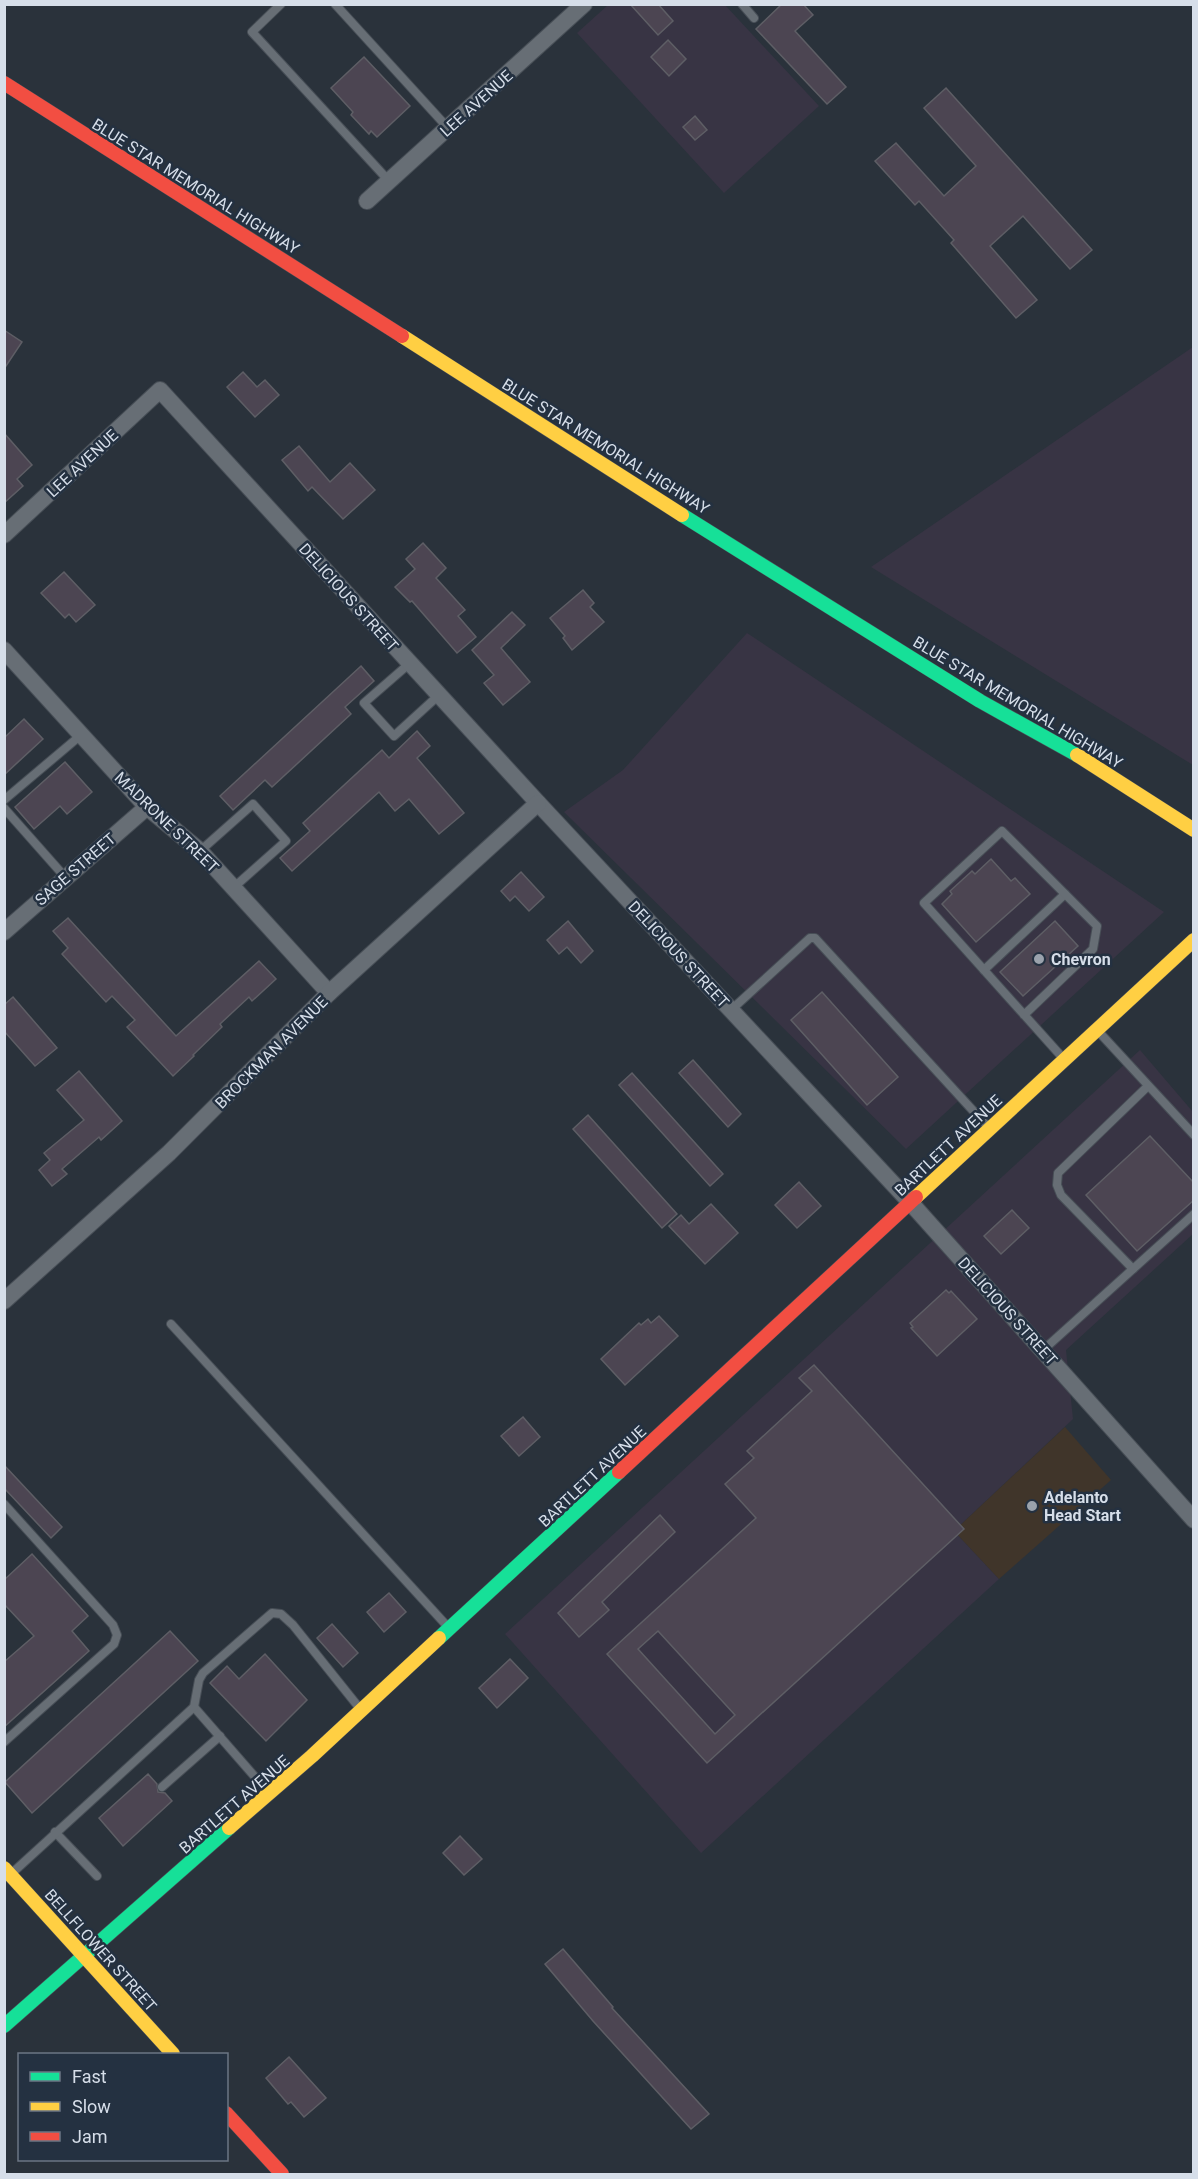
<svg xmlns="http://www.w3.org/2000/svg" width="1198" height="2179" viewBox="0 0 1198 2179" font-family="Roboto,sans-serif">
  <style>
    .commercial { fill: #383444 }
    .education { fill: #40352a }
    .building { fill: #4c4552; stroke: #5e5e65; stroke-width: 1.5; fill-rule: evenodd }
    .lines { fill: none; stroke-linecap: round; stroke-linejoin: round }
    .lane-casing { stroke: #474e56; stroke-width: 10 }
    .street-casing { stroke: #474e56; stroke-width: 18 }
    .fast-casing { stroke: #474e56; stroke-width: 15 }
    .slow-casing { stroke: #474e56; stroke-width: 15 }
    .jam-casing { stroke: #474e56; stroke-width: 15 }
    .lane { stroke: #676e75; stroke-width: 8 }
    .street { stroke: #676e75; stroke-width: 16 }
    .fast { stroke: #16e098; stroke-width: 14 }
    .slow { stroke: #ffcf43; stroke-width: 14 }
    .jam { stroke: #f24e42; stroke-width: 14 }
    .poi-dot { fill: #9aa2ac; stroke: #243141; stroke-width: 2 }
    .labels { text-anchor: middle; stroke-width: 5; stroke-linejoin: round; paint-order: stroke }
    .street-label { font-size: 16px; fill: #d6dee9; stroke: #243141 }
    .poi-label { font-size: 16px; font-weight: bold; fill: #d6dee9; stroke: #243141; text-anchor: start }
  </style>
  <rect width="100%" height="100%" fill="#2a323b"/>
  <g class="commercial">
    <polygon points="608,5 725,5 819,106 724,193 577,33"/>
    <polygon points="1193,347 1193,765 871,567"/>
    <polygon points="747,633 1164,912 906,1149 564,812 623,770"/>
    <polygon points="1140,1050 1193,1112 1193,1234 1066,1350 1073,1419 954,1531 999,1579 701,1853 505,1634"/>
  </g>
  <polygon class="education" points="1065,1427 1111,1480 999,1579 954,1531"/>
  <g class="building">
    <polygon points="630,4 658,4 673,21 658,35"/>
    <polygon points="782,4 803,4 813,15 795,31 846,87 827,104 756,29"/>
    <polygon points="668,40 686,59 669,76 651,57"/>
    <polygon points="364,57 410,106 377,137 371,131 369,134 351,115 353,112 331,88"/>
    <polygon points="946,88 1092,250 1070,269 1023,216 990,246 1037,300 1016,318 951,243 954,240 919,201 915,205 875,161 896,143 944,196 976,166 924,108"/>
    <polygon points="695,116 707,130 695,140 683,127"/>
    <polygon points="4,330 22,342 4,369"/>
    <polygon points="243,372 257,387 265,380 279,395 255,417 227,387"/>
    <polygon points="4,433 32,465 17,479 23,486 4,503"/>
    <polygon points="299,446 330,482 350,463 375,490 343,519 312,487 308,491 282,460"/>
    <polygon points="423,543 446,568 436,578 465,610 458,616 476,637 457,653 412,601 410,602 395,587 415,569 406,559"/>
    <polygon points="64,572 95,605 76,622 69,614 65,618 41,593"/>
    <polygon points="583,590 594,603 590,607 604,622 572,650 563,638 565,636 550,618"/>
    <polygon points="512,612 525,625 501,648 530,682 503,705 484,683 494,675 472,650"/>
    <polygon points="361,666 374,681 345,707 351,714 272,787 265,780 233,810 220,796"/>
    <polygon points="24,719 43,739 4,775 4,738"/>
    <polygon points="417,731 430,746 417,758 464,813 439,834 409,799 395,811 379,792 292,871 280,858 310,831 303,823 382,750 389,758"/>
    <polygon points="65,762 92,792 67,814 60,806 34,829 15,807"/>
    <polygon points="991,859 1011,881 1015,878 1030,894 976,942 942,904 952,894 950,891 972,871 975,874"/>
    <polygon points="521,872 544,897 529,911 515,896 510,901 501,891"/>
    <polygon points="68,918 176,1036 259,961 276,979 252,1001 249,997 220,1024 222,1027 193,1055 194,1056 173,1076 127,1027 135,1020 112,996 106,1002 62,954 68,948 53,931"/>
    <polygon points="568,921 593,951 581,963 567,947 559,954 547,940"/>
    <polygon points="1055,921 1078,946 1023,996 1000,972"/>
    <polygon points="822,992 898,1077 867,1105 791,1020"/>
    <polygon points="13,997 57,1048 35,1066 4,1031 4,1005"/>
    <polygon points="693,1060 741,1114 728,1127 679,1073"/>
    <polygon points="79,1071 122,1121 101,1140 99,1137 62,1169 67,1174 52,1186 39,1170 50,1160 44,1153 84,1120 57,1090"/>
    <polygon points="632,1073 723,1174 710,1186 619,1085"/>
    <polygon points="588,1115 677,1214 662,1228 573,1129"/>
    <polygon points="1150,1136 1194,1183 1194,1200 1137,1251 1086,1195"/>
    <polygon points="799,1182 821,1206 797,1228 775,1205"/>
    <polygon points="711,1204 738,1233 705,1264 669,1226 681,1215 689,1224"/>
    <polygon points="1012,1210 1029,1228 1001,1254 984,1236"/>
    <polygon points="946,1290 949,1293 951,1291 977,1319 937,1356 911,1328 913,1327 910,1323"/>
    <polygon points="659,1316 678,1336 625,1385 601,1359 639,1323 641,1325 648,1319 651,1323"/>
    <path d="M814,1365l150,164 -257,234 -100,-109 149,-136 -31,-34 29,-26 -7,-7 65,-60 -13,-13zM658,1631l77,84 -20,19 -77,-85z"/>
    <polygon points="523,1417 540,1437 519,1456 501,1436"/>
    <polygon points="4,1465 62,1527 51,1538 4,1488"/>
    <polygon points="660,1515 675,1532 602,1602 609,1610 579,1637 558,1613"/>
    <polygon points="32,1554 88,1616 72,1631 89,1651 4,1727 4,1662 34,1636 4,1604 4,1580"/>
    <polygon points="389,1593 406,1612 384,1632 367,1612"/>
    <polygon points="332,1624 358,1653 343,1667 317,1638"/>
    <polygon points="170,1631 198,1661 32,1813 5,1782"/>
    <polygon points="265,1654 307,1700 266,1741 210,1683 227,1666 239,1679"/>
    <polygon points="510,1659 528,1678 497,1708 479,1688"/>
    <polygon points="148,1774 157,1784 158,1792 165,1793 172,1801 123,1846 99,1818"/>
    <polygon points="460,1836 482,1859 464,1875 443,1853"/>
    <polygon points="563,1949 613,2007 612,2008 709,2114 691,2129 593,2021 545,1964"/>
    <polygon points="289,2057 326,2098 304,2117 291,2102 288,2104 266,2078"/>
  </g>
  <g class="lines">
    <defs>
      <g id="lane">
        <polyline points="281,4 252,32 389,181"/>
        <polyline points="335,4 448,128"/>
        <polyline points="742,4 754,18"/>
        <polyline points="410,663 364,703 394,736 439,695"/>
        <polyline points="4,800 81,735"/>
        <polyline points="4,808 65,877"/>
        <polyline points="200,851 253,804 286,841 233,888"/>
        <polyline points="984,970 1065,894"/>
        <polyline points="731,1010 810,938 815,938 988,1127"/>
        <polyline points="1024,1015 1093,949 1097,926 1002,831 924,903 1062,1057"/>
        <polyline points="1098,1031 1194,1135"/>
        <polyline points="1133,1269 1061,1195 1057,1185 1058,1173 1148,1086"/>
        <polyline points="171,1324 448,1627"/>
        <polyline points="1042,1351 1194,1214"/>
        <polyline points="4,1504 113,1625 117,1635 114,1644 4,1742"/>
        <polyline points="194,1707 269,1793"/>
        <polyline points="162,1787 220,1736"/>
        <polyline points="55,1832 97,1876"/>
        <polyline points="11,1874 194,1707 199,1680 203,1673 272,1613 281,1614 293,1625 361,1710"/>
      </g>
      <g id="street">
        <polyline points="367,201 584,4"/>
        <polyline points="4,535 160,390 538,803 910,1202 1194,1520"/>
        <polyline points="4,650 147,807 200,851 329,993"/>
        <polyline points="4,932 147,807"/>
        <polyline points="4,1301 169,1153 329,993 538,803"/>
      </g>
      <g id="fast">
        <polyline points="682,515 980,701 1077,755"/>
        <polyline points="439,1638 619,1472"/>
        <polyline points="4,2026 229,1828"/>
      </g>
      <g id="slow">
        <polyline points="402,336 682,515"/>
        <polyline points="1077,755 1194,830"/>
        <polyline points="916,1197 1194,940"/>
        <polyline points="229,1828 312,1756 439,1638"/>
        <polyline points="4,1868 173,2054"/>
      </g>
      <g id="jam">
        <polyline points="4,83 402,336"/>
        <polyline points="619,1472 916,1197"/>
        <polyline points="226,2113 282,2174"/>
      </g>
    </defs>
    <use href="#lane" class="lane-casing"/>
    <use href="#street" class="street-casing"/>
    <use href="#fast" class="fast-casing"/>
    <use href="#slow" class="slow-casing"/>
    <use href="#jam" class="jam-casing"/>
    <use href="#lane" class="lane"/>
    <use href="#street" class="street"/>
    <use href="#fast" class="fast"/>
    <use href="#slow" class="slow"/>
    <use href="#jam" class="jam"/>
  </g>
  <g class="poi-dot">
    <circle cx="1039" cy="959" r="6"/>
    <circle cx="1032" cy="1506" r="6"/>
  </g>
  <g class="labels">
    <g class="street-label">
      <text transform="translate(476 103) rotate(-42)" y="6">LEE AVENUE</text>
      <text transform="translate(196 186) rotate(32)" y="6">BLUE STAR MEMORIAL HIGHWAY</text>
      <text transform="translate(606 446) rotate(32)" y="6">BLUE STAR MEMORIAL HIGHWAY</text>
      <text transform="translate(82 463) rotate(-43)" y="6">LEE AVENUE</text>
      <text transform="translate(349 597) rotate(48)" y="6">DELICIOUS STREET</text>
      <text transform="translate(1018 702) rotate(31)" y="6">BLUE STAR MEMORIAL HIGHWAY</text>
      <text transform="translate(167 822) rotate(44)" y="6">MADRONE STREET</text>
      <text transform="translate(75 869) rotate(-41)" y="6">SAGE STREET</text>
      <text transform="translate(679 954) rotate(47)" y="6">DELICIOUS STREET</text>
      <text transform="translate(271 1052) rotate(-45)" y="6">BROCKMAN AVENUE</text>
      <text transform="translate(948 1145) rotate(-43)" y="6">BARTLETT AVENUE</text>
      <text transform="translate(1008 1311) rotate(48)" y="6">DELICIOUS STREET</text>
      <text transform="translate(592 1476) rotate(-43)" y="6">BARTLETT AVENUE</text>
      <text transform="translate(234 1804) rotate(-41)" y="6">BARTLETT AVENUE</text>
      <text transform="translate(101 1950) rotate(48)" y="6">BELLFLOWER STREET</text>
    </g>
    <g class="poi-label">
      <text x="1051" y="965">Chevron</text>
      <text x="1044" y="1503">Adelanto<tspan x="1044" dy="18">Head Start</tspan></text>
    </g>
  </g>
  <rect width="1198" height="2179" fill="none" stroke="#d6dee9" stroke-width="12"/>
  <rect x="18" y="2053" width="210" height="108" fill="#243141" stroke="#6b7684" stroke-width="1.5"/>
  <rect x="30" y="2072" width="30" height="9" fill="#16e098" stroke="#6b7684" stroke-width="1.5"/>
  <text x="72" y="2083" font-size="18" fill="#d6dee9">Fast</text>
  <rect x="30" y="2102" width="30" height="9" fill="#ffcf43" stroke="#6b7684" stroke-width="1.5"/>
  <text x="72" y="2113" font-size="18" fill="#d6dee9">Slow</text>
  <rect x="30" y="2132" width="30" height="9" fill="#f24e42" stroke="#6b7684" stroke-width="1.5"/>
  <text x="72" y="2143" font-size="18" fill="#d6dee9">Jam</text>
</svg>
